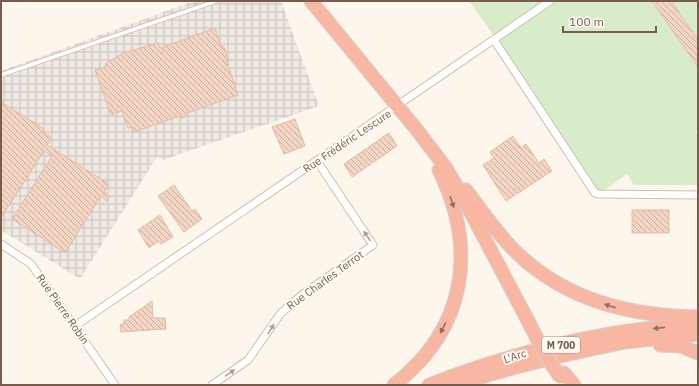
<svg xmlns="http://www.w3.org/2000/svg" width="699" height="386" viewBox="0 0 699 386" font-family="'IBM Plex Sans',sans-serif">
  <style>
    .industrial { fill: url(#industrial-grid) }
    .green { fill: #d8ecc9 }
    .building { fill: url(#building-back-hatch); stroke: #e6bba3 }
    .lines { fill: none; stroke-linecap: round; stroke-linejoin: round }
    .lane-casing { stroke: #d1beb0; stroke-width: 5.5 }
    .street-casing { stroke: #d1beb0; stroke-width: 9 }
    .highway-casing { stroke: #dad1cd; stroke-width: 15 }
    .lane { stroke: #fff; stroke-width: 3.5 }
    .street { stroke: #fff; stroke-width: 7 }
    .highway { stroke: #f7b7a3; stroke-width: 13 }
    .highway-bridge-casing { stroke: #dad1cd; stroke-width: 15; stroke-linecap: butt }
    .highway-bridge { stroke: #f7b7a3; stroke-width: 13 }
    .oneway { fill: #936e5e }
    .oneway2 { fill: #af9d94 }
    .labels { text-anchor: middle; stroke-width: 4; stroke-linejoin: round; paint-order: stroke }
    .shield { fill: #fffaf3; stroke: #a28b7f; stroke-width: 1 }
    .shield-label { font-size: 10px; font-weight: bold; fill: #7a5c4d }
    .street-label { font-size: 11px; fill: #7a5c4d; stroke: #fffaf3 }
  </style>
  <defs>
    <pattern id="industrial-grid" width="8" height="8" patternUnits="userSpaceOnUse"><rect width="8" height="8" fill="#efe9e4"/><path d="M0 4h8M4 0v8" fill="none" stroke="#c7c0bb"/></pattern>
    <pattern id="building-back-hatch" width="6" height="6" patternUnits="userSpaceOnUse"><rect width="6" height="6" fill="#f3d5c3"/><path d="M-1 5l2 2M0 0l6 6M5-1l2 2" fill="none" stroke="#cab0a1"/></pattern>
  </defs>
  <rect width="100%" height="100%" fill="#fdf6ec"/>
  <polygon class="industrial" points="194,1 281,1 319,106 163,160 157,157 80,279 1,230 1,71"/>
  <polygon class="green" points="469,1 698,1 698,129 695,131 698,136 698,185 634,185 627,174 603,191 597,189 505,51"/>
  <g class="building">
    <polygon points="652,1 671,1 698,40 698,67"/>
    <polygon points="215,28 221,46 224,47 229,60 226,59 238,95 185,114 186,117 181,118 180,116 134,132 132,127 128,128 122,111 111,115 95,70 106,67 105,64 123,53 158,43 160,48"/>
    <polygon points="1,102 44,129 43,132 52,138 47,145 109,184 104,192 110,196 107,201 101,196 65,253 12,219 52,156 44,151 1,218"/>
    <polygon points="295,119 305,146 284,154 272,127"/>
    <polygon points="389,133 397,146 352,177 344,164"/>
    <polygon points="513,136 521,148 526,144 539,163 544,159 552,171 506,201 483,165 494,158 490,152"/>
    <polygon points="174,185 192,211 195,209 202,219 184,232 158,196"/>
    <rect x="632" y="210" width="37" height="23"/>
    <polygon points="160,215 173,237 161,244 159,241 149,248 138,230"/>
    <polygon points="152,301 153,318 165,318 166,329 121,332 120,325 124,324 124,320 129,320 129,317"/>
  </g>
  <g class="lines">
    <defs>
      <polyline id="lane" points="1,75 216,1"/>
      <g id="street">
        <polyline points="494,40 595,193 600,194 698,195"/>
        <polyline points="1,244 31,264 115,385"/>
        <polyline points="75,326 550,1"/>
        <polyline points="212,385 248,360 281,313 302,295 373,245 317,161"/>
      </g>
      <g id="highway">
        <polyline points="311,1 417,130 446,168 461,194 525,315"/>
        <path d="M466,190c17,22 32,45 52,64 50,47 113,62 180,63"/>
        <polyline points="660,345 681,346 698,353"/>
        <polyline points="564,373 574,385"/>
        <path d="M394,385c72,-56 84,-135 45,-215"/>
        <path d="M429,385c85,-33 177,-56 269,-61"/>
        <path d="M457,385c55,-19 111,-31 168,-43l73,-8"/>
      </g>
    </defs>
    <use href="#lane" class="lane-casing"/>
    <use href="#street" class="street-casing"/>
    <use href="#highway" class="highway-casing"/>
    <use href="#lane" class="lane"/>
    <use href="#street" class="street"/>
    <use href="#highway" class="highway"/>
    <defs>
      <polyline id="highway-bridge" points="525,315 545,354 560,377"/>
    </defs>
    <use href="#highway-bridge" class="highway-bridge-casing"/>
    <use href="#highway-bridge" class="highway-bridge"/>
  </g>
  <defs><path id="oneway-solid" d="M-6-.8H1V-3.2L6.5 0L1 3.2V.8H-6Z"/></defs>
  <g class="oneway">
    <use href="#oneway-solid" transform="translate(452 202) rotate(71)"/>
    <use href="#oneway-solid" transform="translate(610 306) rotate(-163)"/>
    <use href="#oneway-solid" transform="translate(443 328) rotate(118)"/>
    <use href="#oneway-solid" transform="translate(659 328) rotate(174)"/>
  </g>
  <g class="oneway2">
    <use href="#oneway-solid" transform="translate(367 236) rotate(-124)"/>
    <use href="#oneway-solid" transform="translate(271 329) rotate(-58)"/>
    <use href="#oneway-solid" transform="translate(230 373) rotate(-34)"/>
  </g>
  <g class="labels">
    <rect class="shield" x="542" y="337" width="38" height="16" rx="3"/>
    <g class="shield-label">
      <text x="561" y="349">M 700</text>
    </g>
    <g class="street-label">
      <text transform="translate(347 141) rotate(-34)" y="4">Rue Frédéric Lescure</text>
      <text transform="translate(325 280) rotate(-36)" y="4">Rue Charles Terrot</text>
      <text transform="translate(63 309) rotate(55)" y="4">Rue Pierre Robin</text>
      <text transform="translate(515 356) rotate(-18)" y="4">L'Arc</text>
    </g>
  </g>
  <rect width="699" height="386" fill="none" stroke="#7a5c4d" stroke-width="4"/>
  <path d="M563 26v6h93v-6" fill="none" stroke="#7a5c4d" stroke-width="2"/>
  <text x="569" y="26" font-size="12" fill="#7a5c4d" stroke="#fffaf3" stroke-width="3" paint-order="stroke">100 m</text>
</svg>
